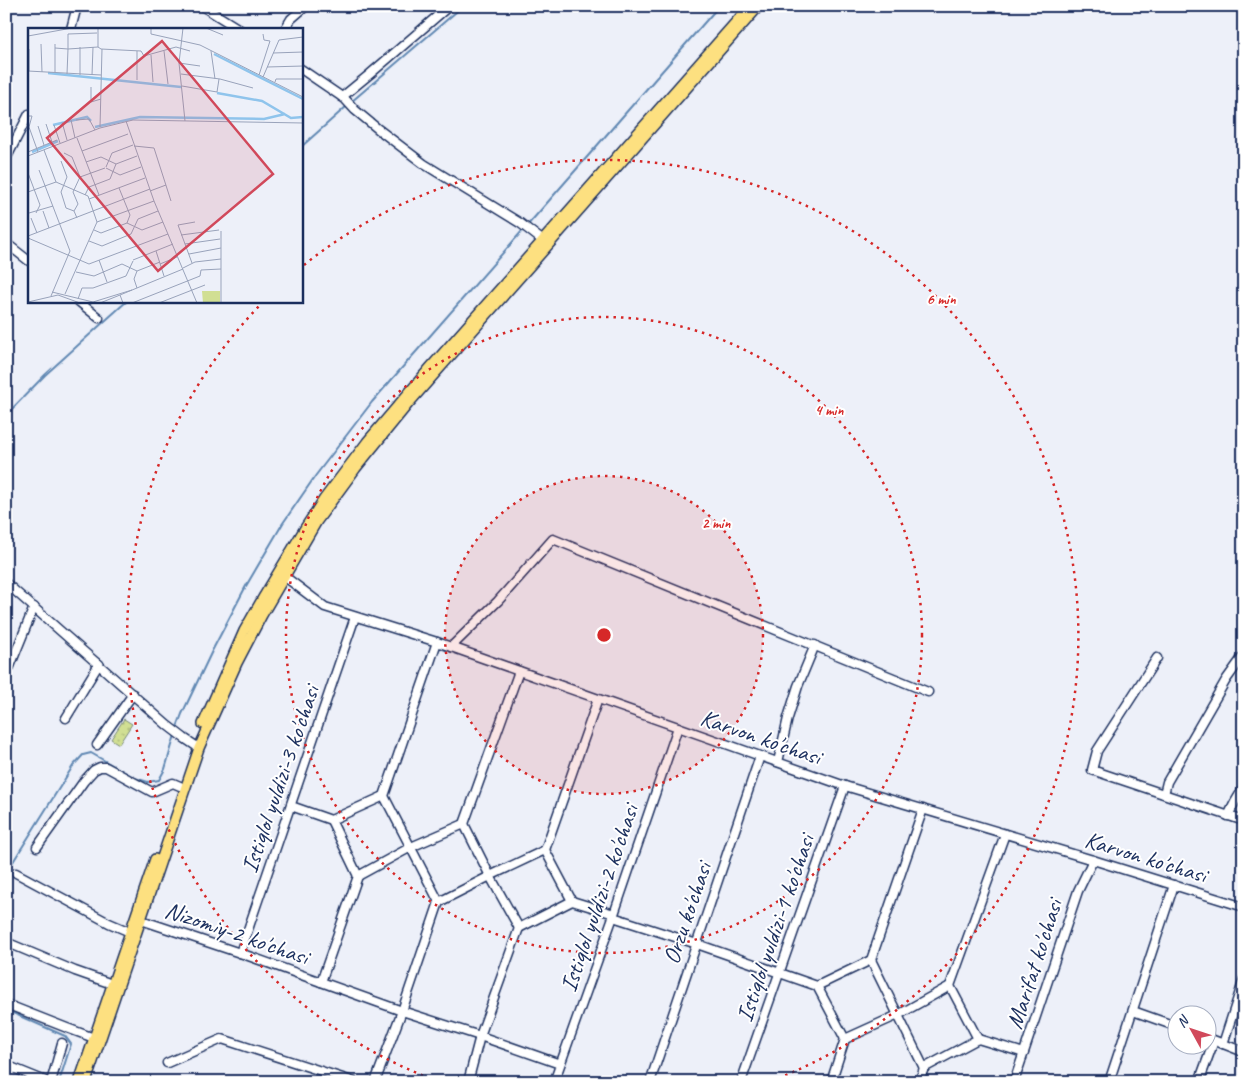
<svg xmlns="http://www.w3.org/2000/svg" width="1250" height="1088" viewBox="0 0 1250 1088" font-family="Caveat,sans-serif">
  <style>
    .park { fill: url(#park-dots); stroke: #768778 }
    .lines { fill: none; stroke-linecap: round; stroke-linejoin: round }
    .stream { stroke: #6188b3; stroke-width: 2 }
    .minor-casing { stroke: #1b2f5e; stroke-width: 11 }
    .major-casing { stroke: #1b2f5e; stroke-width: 12 }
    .minor { stroke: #fff; stroke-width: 8 }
    .major { stroke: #fde080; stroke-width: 9 }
    .ring { fill: none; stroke: #d62828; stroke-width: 2.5; stroke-dasharray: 2.5 5 }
    .labels { text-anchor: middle; stroke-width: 4; stroke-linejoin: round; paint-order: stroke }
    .street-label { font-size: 24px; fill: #1b2f5e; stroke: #fff }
    .inset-river { fill: none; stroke: #8fc4ec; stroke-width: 2.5 }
    .inset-road { fill: none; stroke: #99a3bb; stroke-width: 1 }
    .view { fill: #d1495b; fill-opacity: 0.15; stroke: #d1495b; stroke-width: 2.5 }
    .inset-edge { fill: none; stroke: #1b2f5e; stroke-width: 2.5 }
    .centre { fill: #d62828; stroke: #fff; stroke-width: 2.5 }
    .ring-label { font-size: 15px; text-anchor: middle; font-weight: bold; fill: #d62828; stroke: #fff; stroke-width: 4; stroke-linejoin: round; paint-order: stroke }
  </style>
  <defs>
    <pattern id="park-dots" width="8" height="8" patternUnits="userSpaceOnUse" patternTransform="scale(1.25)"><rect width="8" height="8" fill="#d1df93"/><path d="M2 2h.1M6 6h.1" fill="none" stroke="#b3c081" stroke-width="1.8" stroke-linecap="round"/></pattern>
  </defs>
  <rect width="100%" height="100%" fill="#edf0f9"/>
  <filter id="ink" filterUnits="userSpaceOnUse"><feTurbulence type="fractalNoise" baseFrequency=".02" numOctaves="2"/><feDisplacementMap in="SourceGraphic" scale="10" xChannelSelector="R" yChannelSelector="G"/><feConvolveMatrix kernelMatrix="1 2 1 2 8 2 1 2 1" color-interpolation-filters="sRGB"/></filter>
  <g filter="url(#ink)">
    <polygon class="park" points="124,719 132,724 119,744 111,739"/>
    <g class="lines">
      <g class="stream">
        <polyline points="351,102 463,6"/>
        <polyline points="301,147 347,106"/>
        <polyline points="526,227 719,6"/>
        <polyline points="6,415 45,375 127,301"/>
        <polyline points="176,730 182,714 212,651 246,586 283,523 316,475 372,402 523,230"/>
        <polyline points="6,873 73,766 83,755 91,753 135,778 148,782 159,780 165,769 175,735"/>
        <polyline points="6,1010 65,1036 71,1044 59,1082"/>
      </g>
      <defs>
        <g id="minor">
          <polyline points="202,6 239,29"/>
          <polyline points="71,29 77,6"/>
          <polyline points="285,29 291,19 306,6"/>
          <polyline points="301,69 345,99 355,110 378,129 424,164 520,223 547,244"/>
          <polyline points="342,97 370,74 449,6"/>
          <polyline points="6,159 29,114"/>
          <polyline points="6,243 29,261"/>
          <polyline points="78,301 99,318"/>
          <polyline points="280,573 325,607 437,642 845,786 1093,860 1244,907"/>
          <polyline points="6,583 167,725 184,738 199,748"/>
          <polyline points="451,647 498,601 553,539 928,692"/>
          <polyline points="1157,658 1097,751 1092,770 1244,821"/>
          <polyline points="6,672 9,669 34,607"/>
          <polyline points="66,718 99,664"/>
          <polyline points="97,745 133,694"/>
          <polyline points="778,762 788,718 798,686 815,645"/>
          <polyline points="1164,794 1167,782 1226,680 1244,655"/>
          <polyline points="384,796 437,642"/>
          <polyline points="384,796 439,902"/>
          <polyline points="291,806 331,820 384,796"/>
          <polyline points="1228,816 1235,802 1244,787"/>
          <polyline points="331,820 358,876"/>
          <polyline points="464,824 519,671"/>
          <polyline points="464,824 490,876 519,928"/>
          <polyline points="37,847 84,781 94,770 100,767 106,767 152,792 173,783 180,786"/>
          <polyline points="545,850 598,699"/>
          <polyline points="545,850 572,901 614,914"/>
          <polyline points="16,873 109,923 130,932"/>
          <polyline points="358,876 411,847 464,824"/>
          <polyline points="439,902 492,875 545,850"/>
          <polyline points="613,917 697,944 817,986 845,1039"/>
          <polyline points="141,920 240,953 402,1011 480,1036 560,1064"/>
          <polyline points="519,928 572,901"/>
          <polyline points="6,942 75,971 112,984"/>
          <polyline points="240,953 355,617"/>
          <polyline points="871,960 923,809"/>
          <polyline points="871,960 924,1068"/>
          <polyline points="321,982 358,876"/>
          <polyline points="817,986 871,960"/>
          <polyline points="950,986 1005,834"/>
          <polyline points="950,986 978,1039"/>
          <polyline points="6,1004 67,1028 94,1038"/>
          <polyline points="1133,1011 1178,1027"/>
          <polyline points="1208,1038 1244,1052"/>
          <polyline points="845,1039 898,1015 950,986"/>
          <polyline points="1223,1044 1244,979"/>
          <polyline points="167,1063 222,1039 355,1082"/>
          <polyline points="6,1065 48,1082"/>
          <polyline points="924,1068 978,1039 1024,1053"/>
          <polyline points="51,1082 62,1043"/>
          <polyline points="375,1082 402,1011 439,902"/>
          <polyline points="468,1082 480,1036 519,928"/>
          <polyline points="554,1082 613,917 678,727"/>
          <polyline points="650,1082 760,756"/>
          <polyline points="741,1082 845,786"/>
          <polyline points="831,1082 845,1039"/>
          <polyline points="919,1082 924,1068"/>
          <polyline points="1014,1082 1078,891 1093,860"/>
          <polyline points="1109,1082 1174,885"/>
          <polyline points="1199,1082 1214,1041"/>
        </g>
        <g id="major">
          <polyline points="203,724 244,631 264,596 305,528 324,499 367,442 430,368 750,6"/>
          <polyline points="79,1082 155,859"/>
          <polyline points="86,1082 199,748 237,663 262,615 317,521 356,468 409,403 759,6"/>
        </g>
      </defs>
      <use href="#minor" class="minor-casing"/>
      <use href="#major" class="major-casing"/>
      <use href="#minor" class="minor"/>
      <use href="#major" class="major"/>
    </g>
  </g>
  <circle cx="604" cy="635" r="159" fill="#d62828" fill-opacity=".12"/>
  <g class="ring">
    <circle cx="604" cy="635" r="159"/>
    <circle cx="604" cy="635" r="318"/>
    <path d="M437 1081A476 476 0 0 1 264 301M304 265A476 476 0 1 1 771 1081"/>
  </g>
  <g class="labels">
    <g class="street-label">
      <text transform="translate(761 737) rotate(19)" y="8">Karvon ko'chasi</text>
      <text transform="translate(280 779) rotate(-71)" y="8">Istiqlol yuldizi-3 ko'chasi</text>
      <text transform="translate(1146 857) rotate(17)" y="8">Karvon ko'chasi</text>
      <text transform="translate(599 898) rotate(-71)" y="8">Istiqlol yuldizi-2 ko'chasi</text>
      <text transform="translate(687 913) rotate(-71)" y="8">Orzu ko'chasi</text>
      <text transform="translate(775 928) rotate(-71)" y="8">Istiqlol yuldizi-1 ko'chasi</text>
      <text transform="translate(237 933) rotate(19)" y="8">Nizomiy-2 ko'chasi</text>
      <text transform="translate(1034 964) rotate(-72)" y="8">Marifat ko'chasi</text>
    </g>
  </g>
  <g transform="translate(28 28)">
    <rect width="275" height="275" fill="#edf0f9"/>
    <path d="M174,263h18v12h-17z" fill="#d1df93"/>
    <path class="inset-river" d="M186,26l89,45M20,45l133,14M189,65l45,8 29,17 12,-1M25,97l34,-8 4,4M67,99l45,-10 124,2 21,-5M4,124l26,-11"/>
    <path class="inset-road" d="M70,0v19l3,2 40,2 3,5 32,-9 14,4M123,0v6l49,11 103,52M155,0l-4,35 6,58M178,0l17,7M0,8l44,-8M13,16l1,28M27,16v28M27,20l13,1v-15l29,-1M1,21v22M109,23v29M136,23l4,33M183,23l4,28M245,25l30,-1M123,27l2,27M151,35l21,3M239,39l36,-1M0,43l73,4M39,46l1,-25 30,-2M153,46l39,5 33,9M52,47v-28M64,47l1,-28M231,47l11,-34 -6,-1 -1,-6M235,49l16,-37 24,-3M247,54l1,-3h27M154,58l35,6 2,-13M63,59v15l10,-3M0,88h4l-3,11M43,92l4,18M48,92l13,-1 6,11M98,93l28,80 43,102M34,94l5,18M18,96l6,18M26,97l6,18M10,98l6,19M1,99l9,25M72,99l2,-78M49,110l22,57M106,118l20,2 17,53M16,122l12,32M54,123l46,-17M0,124l29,-12M36,125l8,4 8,20 -7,15 5,12 -4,7 3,7M84,125l21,-8M0,128l72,-28 33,-8 170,3M73,129l15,7M33,133l6,16 -6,15 5,16 8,3M58,134l15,-5M88,136l21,-8M78,139l6,-14M78,140l14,7M11,142l31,81 -19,45M0,145l12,32 -4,8M92,147l21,-8M52,149l25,-9M82,151l6,-15M91,160l11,27 -3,8M122,163l16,-6M0,164l28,-10 32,14 9,26 -32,72M57,167l4,-8 21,-8M61,171l56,-21M15,183l6,17M1,185l24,-7M3,190l6,15M110,191l20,-8M69,194l57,-21M99,195l15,7M66,202l7,3 26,-10M114,202l21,-8M193,203v72M103,206l7,-15M153,207l38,-5M0,208l122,-47M0,210l61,26 79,-30M61,213l13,5 29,-12M157,216l35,-5M128,223l8,25M161,226l32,-6M71,232l8,22M105,232l40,-16M164,235l-14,-38 17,-3M94,236l15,7M132,236l17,-7M155,240l12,-6 26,-3M109,243l23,-9M109,243l-3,8 3,9M48,244l18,4 28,-12M98,248l7,-15M24,264l41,10 39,-12M50,271l4,-11h11l33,-12M0,274l30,-7 22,8M72,275l20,-8M95,275l-3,-8 63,-26M104,275l68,-27 1,-6 20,-1M131,275l46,-18"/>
    <path class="view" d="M134,13l111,133 -115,97 -111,-133z"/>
    <rect width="275" height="275" class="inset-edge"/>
  </g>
  <circle cx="604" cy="635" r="8" class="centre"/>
  <g class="ring-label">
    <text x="941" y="304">6 min</text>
    <text x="829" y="415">4 min</text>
    <text x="716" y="528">2 min</text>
  </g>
  <rect width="1250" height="1088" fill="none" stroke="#fff" stroke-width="25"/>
  <rect x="12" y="12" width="1225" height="1063" fill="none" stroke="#1b2f5e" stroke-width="2" filter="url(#ink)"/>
  <g transform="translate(1192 1030) rotate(310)"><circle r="24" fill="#ffffff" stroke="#a4acbf"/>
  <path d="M0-4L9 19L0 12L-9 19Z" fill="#d1495b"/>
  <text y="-8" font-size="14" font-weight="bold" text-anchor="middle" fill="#1b2f5e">N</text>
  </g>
</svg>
